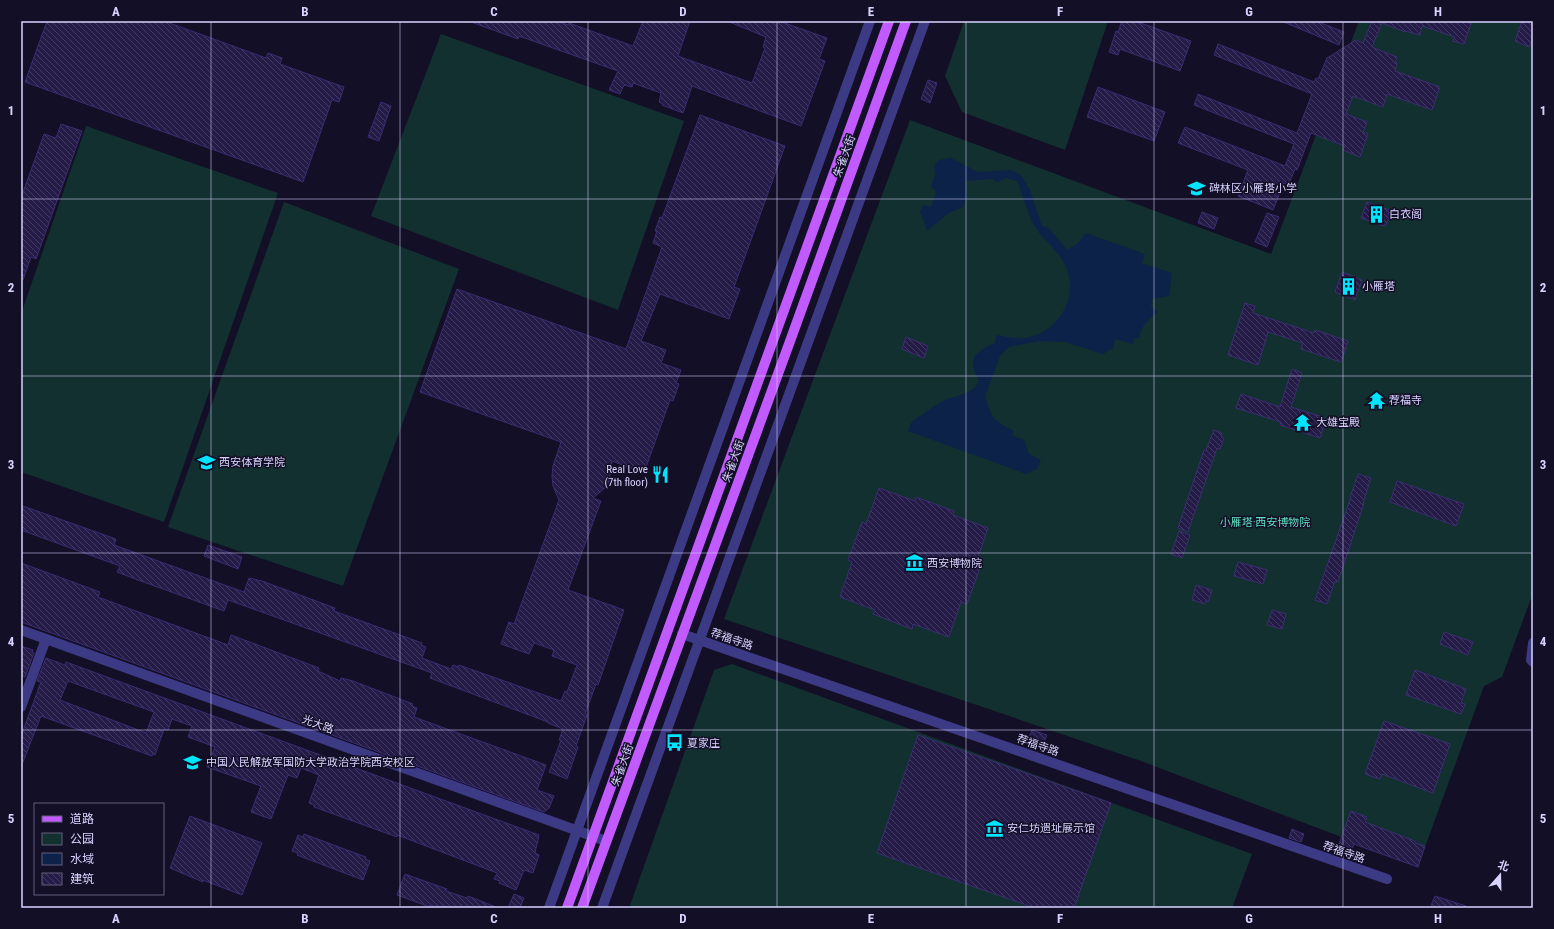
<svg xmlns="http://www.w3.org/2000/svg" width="1554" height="929" viewBox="0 0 1554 929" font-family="'Roboto Condensed','Noto Sans SC',sans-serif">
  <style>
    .green { fill: #12302f }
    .water { fill: #0c2248 }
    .building { fill: url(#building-back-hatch); stroke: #3b2d73; fill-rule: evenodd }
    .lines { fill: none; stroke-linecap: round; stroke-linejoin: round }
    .minor { stroke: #3d3a85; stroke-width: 10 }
    .major { stroke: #c25bff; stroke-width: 10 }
    .grid { fill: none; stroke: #d9d4ff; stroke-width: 1; stroke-opacity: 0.55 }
    .labels { text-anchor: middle; stroke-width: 3; stroke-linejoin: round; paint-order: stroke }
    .street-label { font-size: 11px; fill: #d9d4ff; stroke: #130f26 }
    .poi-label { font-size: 11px; fill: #d9d4ff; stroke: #130f26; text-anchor: start }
    .park-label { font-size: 11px; fill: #5fe0c0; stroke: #130f26 }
    .neatline { fill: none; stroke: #d9d4ff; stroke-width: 1.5 }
    .grid-label { font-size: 13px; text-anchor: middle; font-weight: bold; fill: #d9d4ff }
  </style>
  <defs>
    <pattern id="building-back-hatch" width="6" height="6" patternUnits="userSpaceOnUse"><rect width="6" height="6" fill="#241b47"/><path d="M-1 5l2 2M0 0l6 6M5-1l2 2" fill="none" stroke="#433b63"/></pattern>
  </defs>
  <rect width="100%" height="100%" fill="#130f26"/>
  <g class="green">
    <polygon points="964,21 1108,21 1065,150 962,112 945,76"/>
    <polygon points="1359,21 1533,21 1533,593 1502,677 1484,686 1418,866 1141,761 724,619 910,120 1271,254"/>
    <polygon points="441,34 684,121 618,310 371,216"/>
    <polygon points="86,126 278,193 164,522 21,472 21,314"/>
    <polygon points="284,202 459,269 343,586 168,527"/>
    <polygon points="732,664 1252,854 1232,908 629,908 714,670"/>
  </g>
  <path class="water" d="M951,158l27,14 33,-2 10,5 9,15 12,36 7,2 18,22 10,-6 9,-11 59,21 -3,9 30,10 -3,23 -17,3 -1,7 7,6c-10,8 -16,12 -19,26h-5l-1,6 -18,-5 -2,9 -10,6 -38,-12 -26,-1 -30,6 -9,9 -15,41c7,20 8,25 28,33v6l11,4 5,14 12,6 -4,9 -11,5 -118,-43c1,-3 2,-7 4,-9 1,-2 30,-21 33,-22 10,-4 27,-6 33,-17 2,-4 -2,-7 -3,-11 -7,-16 7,-24 20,-29l1,-8c12,2 22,5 34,2 30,-7 50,-43 35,-72 -7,-15 -21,-24 -30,-38 -8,-13 -12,-32 -18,-46l-11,-3 -9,4 -5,-3 -26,2 1,16 -4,10 -14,6 -22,18 -7,-20 3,-6 8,2 5,-15 -5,-6 4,-11 -1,-9 5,-6z"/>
  <g class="building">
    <polygon points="47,21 164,21 266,58 268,53 282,58 280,64 344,87 339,102 332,100 303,182 25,82"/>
    <polygon points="471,21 557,21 568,25 569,23 633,46 643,21 690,21 678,56 752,83 765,48 763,47 766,37 727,21 779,21 827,38 819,59 825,61 801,126 692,86 683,113 662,105 663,104 659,102 661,93 633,83 632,87 624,85 620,94 609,90 618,71 519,36 518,39 471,22"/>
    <polygon points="1122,21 1135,21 1191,41 1180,71 1120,49 1118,55 1109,52 1116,31 1118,32"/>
    <polygon points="1281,21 1316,21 1344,32 1339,45"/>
    <polygon points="1372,21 1472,21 1464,44 1453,41 1455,37 1422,26 1420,35 1405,31 1405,32 1382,23 1372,47 1397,57 1395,62 1397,63 1395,71 1440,87 1432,110 1387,94 1383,107 1353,96 1346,114 1367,122 1363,132 1368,134 1360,157 1343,150 1345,146 1311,133 1297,170 1295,169 1288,185 1284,183 1273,210 1238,196 1248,170 1178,143 1185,127 1285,166 1294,144 1194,105 1198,94 1297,133 1312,94 1214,55 1218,44 1314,82 1316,78 1318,79 1327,58 1356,40 1363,43"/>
    <polygon points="1522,21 1533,21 1533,37 1529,47 1515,41"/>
    <polygon points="928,80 937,83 930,103 921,99"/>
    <polygon points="1098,87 1165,112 1154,141 1087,117"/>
    <polygon points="381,102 391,106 379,141 368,137"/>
    <polygon points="700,115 785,146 734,287 740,289 729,319 660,294 641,341 666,350 661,363 681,370 676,383 679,384 673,401 670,400 644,473 612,461 609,481 606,487 593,498 601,501 568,590 624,610 598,685 596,684 585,714 587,715 576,746 578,747 567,779 549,772 561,740 559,740 563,729 548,723 548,722 430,678 432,673 228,600 224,611 138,580 117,572 120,566 21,530 21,511 23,506 116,539 114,545 244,592 249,578 262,581 335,608 334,611 422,643 421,645 426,647 422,658 451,669 453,665 458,667 459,665 561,701 565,691 567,692 577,665 552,656 554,650 534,643 529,654 501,644 509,622 514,624 559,500 553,486 552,476 553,466 561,442 420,392 457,289 626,349 662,247 653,243 657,231 655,231 660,217 662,218"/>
    <polygon points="61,124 82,131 36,259 31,257 23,280 21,280 21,198 44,134 56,138"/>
    <polygon points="1367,202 1390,210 1388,214 1390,215 1386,225 1385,225 1384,226 1361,218"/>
    <polygon points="1202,212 1218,218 1214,229 1198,223"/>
    <polygon points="1267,213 1279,217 1267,247 1255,242"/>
    <polygon points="1342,272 1362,280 1355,300 1335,292"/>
    <polygon points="1245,303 1255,306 1253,313 1314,333 1315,330 1348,341 1341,362 1301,349 1303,343 1268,332 1258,365 1228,355"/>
    <polygon points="906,337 928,346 924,358 902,349"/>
    <polygon points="1292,369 1302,373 1291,407 1326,418 1320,438 1280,425 1281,422 1236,408 1241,394 1280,407"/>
    <polygon points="1214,430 1222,433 1221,437 1224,438 1220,449 1217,448 1188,532 1178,528 1204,450 1206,450"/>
    <polygon points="1358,474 1371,478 1363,503 1364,503 1338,582 1335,581 1327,604 1315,600 1351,497 1350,497"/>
    <polygon points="1397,481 1464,504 1456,526 1390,502"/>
    <polygon points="879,488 915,501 916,497 954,511 953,515 988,528 976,563 981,565 967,604 961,602 949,637 913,624 912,629 873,614 875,610 840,597 852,562 848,560 862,522 866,524"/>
    <polygon points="1179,531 1190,535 1182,558 1171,554"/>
    <polygon points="208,545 242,557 238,569 204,556"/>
    <polygon points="1238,562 1267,570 1263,584 1234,576"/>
    <polygon points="21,563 100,592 98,597 228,645 231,635 319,668 318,671 340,681 341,678 353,681 413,704 412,706 417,708 414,717 546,765 537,790 554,796 549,808 544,812 21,622"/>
    <polygon points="1196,585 1212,590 1208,602 1206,601 1205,604 1192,600"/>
    <polygon points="1272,610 1286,614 1282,629 1267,625"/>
    <polygon points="1444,632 1473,642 1468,655 1440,644"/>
    <polygon points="21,646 33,650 32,652 34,653 25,677 21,675"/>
    <path d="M46,658l19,7 1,-3 473,173 -4,18 4,2 -6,18 -9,-3 -8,20 -17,-7 1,-2 -6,-2 3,-6 -100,-38v2l-83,-30v-2l-5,-2 10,-28 -18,-7 -4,10 -9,-3 -17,44 -20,-7 10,-26 -54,-19 8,-20 -27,-10 4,-11 -20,-7 -4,11 -4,-1 -9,26 -2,-1 -1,2 -111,-40 -20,51v-31l20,-54 -4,-1zM68,681l86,31 -8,21 -86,-33z"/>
    <polygon points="1415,670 1466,689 1461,703 1465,704 1461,714 1406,695"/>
    <polygon points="1384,721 1450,744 1433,793 1382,774 1380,779 1365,774"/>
    <polygon points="1032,730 1047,735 1043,745 1028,740"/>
    <polygon points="918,735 1111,803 1074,908 1035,908 877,853"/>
    <polygon points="1351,811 1367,817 1365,822 1415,841 1415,843 1425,846 1418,867 1354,844 1352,849 1339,844"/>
    <polygon points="190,816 262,843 242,895 203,880 203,882 170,868"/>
    <polygon points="1292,829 1304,834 1301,842 1289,838"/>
    <polygon points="304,834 366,857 365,859 370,861 363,880 297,855 298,853 292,851 298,835 303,837"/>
    <polygon points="405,874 447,889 446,891 467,898 468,896 496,907 496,908 440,908 430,905 430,907 397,895"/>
    <polygon points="514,894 524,898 520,908 508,908"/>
    <polygon points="1435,896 1466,906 1466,908 1430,908"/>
  </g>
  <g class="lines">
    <g class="minor">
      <polyline points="21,630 606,841"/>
      <polyline points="682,634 1387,879"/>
      <polyline points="1533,643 1531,660 1533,662"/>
      <polyline points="21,707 46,639"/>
      <polyline points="549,908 870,21"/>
      <polyline points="602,908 925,21"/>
    </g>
    <g class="major">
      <polyline points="567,908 889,21"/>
      <polyline points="582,908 789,344 906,21"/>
    </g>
  </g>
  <path class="grid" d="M211,21v887M400,21v887M588,21v887M777,21v887M966,21v887M1154,21v887M1343,21v887M21,199h1512M21,376h1512M21,553h1512M21,730h1512"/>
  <defs>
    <symbol id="school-bare" viewBox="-9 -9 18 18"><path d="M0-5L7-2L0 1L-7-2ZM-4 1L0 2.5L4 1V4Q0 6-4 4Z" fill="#00e5ff" stroke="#130f26" stroke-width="2.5" paint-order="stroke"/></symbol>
    <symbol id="building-bare" viewBox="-9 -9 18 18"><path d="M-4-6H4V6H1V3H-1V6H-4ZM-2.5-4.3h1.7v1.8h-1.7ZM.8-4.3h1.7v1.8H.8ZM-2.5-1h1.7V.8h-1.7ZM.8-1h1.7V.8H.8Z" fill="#00e5ff" stroke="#130f26" stroke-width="2.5" paint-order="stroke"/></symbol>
    <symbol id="temple-bare" viewBox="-9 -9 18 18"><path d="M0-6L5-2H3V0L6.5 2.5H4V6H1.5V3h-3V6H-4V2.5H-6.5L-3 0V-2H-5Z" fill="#00e5ff" stroke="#130f26" stroke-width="2.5" paint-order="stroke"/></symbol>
    <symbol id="university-bare" viewBox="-9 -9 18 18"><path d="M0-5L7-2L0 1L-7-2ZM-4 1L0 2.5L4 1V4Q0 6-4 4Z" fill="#00e5ff" stroke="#130f26" stroke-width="2.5" paint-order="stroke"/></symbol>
    <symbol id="restaurant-bare" viewBox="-9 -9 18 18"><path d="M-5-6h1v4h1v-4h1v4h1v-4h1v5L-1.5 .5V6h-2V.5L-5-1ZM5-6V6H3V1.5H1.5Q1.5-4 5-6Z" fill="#00e5ff" stroke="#130f26" stroke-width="2.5" paint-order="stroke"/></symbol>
    <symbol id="museum-bare" viewBox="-9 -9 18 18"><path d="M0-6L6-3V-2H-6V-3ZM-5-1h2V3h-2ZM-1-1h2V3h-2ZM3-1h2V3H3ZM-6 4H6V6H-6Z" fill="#00e5ff" stroke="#130f26" stroke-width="2.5" paint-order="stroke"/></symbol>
    <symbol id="bus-bare" viewBox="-9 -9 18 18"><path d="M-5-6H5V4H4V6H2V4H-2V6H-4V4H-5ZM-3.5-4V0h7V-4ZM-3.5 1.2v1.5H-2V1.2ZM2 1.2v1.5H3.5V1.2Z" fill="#00e5ff" stroke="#130f26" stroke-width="2.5" paint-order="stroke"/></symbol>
  </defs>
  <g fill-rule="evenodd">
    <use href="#school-bare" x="1184" y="176" width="25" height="25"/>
    <use href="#building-bare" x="1364" y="202" width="25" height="25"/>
    <use href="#building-bare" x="1336" y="274" width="25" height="25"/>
    <use href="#temple-bare" x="1364" y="388" width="25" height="25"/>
    <use href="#temple-bare" x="1290" y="410" width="25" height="25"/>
    <use href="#university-bare" x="194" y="450" width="25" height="25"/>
    <use href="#restaurant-bare" x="648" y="462" width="25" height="25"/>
    <use href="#museum-bare" x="902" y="550" width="25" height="25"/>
    <use href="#bus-bare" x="662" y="730" width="25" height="25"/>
    <use href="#university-bare" x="180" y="750" width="25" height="25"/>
    <use href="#museum-bare" x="982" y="816" width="25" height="25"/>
  </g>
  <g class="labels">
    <g class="street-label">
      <text transform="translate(844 156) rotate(-70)" y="4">朱雀大街</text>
      <text transform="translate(733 461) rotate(-70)" y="4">朱雀大街</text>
      <text transform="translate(732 639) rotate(19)" y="4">荐福寺路</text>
      <text transform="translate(318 724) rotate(20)" y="4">光大路</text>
      <text transform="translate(1038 745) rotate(19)" y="4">荐福寺路</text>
      <text transform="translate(622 765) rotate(-70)" y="4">朱雀大街</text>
      <text transform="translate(1344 852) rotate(19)" y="4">荐福寺路</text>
    </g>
    <g class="poi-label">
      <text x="1209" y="192">碑林区小雁塔小学</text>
      <text x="1389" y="218">白衣阁</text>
      <text x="1362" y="290">小雁塔</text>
      <text x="1389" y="404">荐福寺</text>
      <text x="1316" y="426">大雄宝殿</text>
      <text x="219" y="466">西安体育学院</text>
      <text x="648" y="473" text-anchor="end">Real Love<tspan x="648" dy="13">(7th floor)</tspan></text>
      <text x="927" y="567">西安博物院</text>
      <text x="687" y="747">夏家庄</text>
      <text x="206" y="766">中国人民解放军国防大学政治学院西安校区</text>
      <text x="1007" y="832">安仁坊遗址展示馆</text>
    </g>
    <g class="park-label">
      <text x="1265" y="526">小雁塔·西安博物院</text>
    </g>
  </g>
  <rect width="1554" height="929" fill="none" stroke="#130f26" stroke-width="44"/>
  <rect x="34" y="803" width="130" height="92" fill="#130f26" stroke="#625e7d"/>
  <rect x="42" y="816" width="20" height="6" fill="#c25bff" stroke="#625e7d"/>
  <text x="70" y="823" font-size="12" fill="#d9d4ff">道路</text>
  <rect x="42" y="833" width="20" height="12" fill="#12302f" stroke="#625e7d"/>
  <text x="70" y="843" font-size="12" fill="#d9d4ff">公园</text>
  <rect x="42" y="853" width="20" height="12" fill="#0c2248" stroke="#625e7d"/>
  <text x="70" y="863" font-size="12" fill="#d9d4ff">水域</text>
  <rect x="42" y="873" width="20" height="12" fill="url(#building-back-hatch)" stroke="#625e7d"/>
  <text x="70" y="883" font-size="12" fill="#d9d4ff">建筑</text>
  <g transform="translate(1500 875) rotate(20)" stroke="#130f26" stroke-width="3" paint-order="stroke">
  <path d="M0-3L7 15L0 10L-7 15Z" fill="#d9d4ff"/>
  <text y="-6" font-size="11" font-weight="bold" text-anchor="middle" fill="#d9d4ff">北</text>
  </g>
  <rect x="22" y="22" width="1510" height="885" class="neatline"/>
  <g class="grid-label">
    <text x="116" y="16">A</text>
    <text x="305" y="16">B</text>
    <text x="494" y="16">C</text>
    <text x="683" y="16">D</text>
    <text x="871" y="16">E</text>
    <text x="1060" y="16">F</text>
    <text x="1249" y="16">G</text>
    <text x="1438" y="16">H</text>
    <text x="11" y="115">1</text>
    <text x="1543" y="115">1</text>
    <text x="11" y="292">2</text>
    <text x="1543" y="292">2</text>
    <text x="11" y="469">3</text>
    <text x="1543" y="469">3</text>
    <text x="11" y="646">4</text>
    <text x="1543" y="646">4</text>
    <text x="11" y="823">5</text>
    <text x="1543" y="823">5</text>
    <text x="116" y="923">A</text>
    <text x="305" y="923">B</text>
    <text x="494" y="923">C</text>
    <text x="683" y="923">D</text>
    <text x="871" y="923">E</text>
    <text x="1060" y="923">F</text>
    <text x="1249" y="923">G</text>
    <text x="1438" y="923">H</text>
  </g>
</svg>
